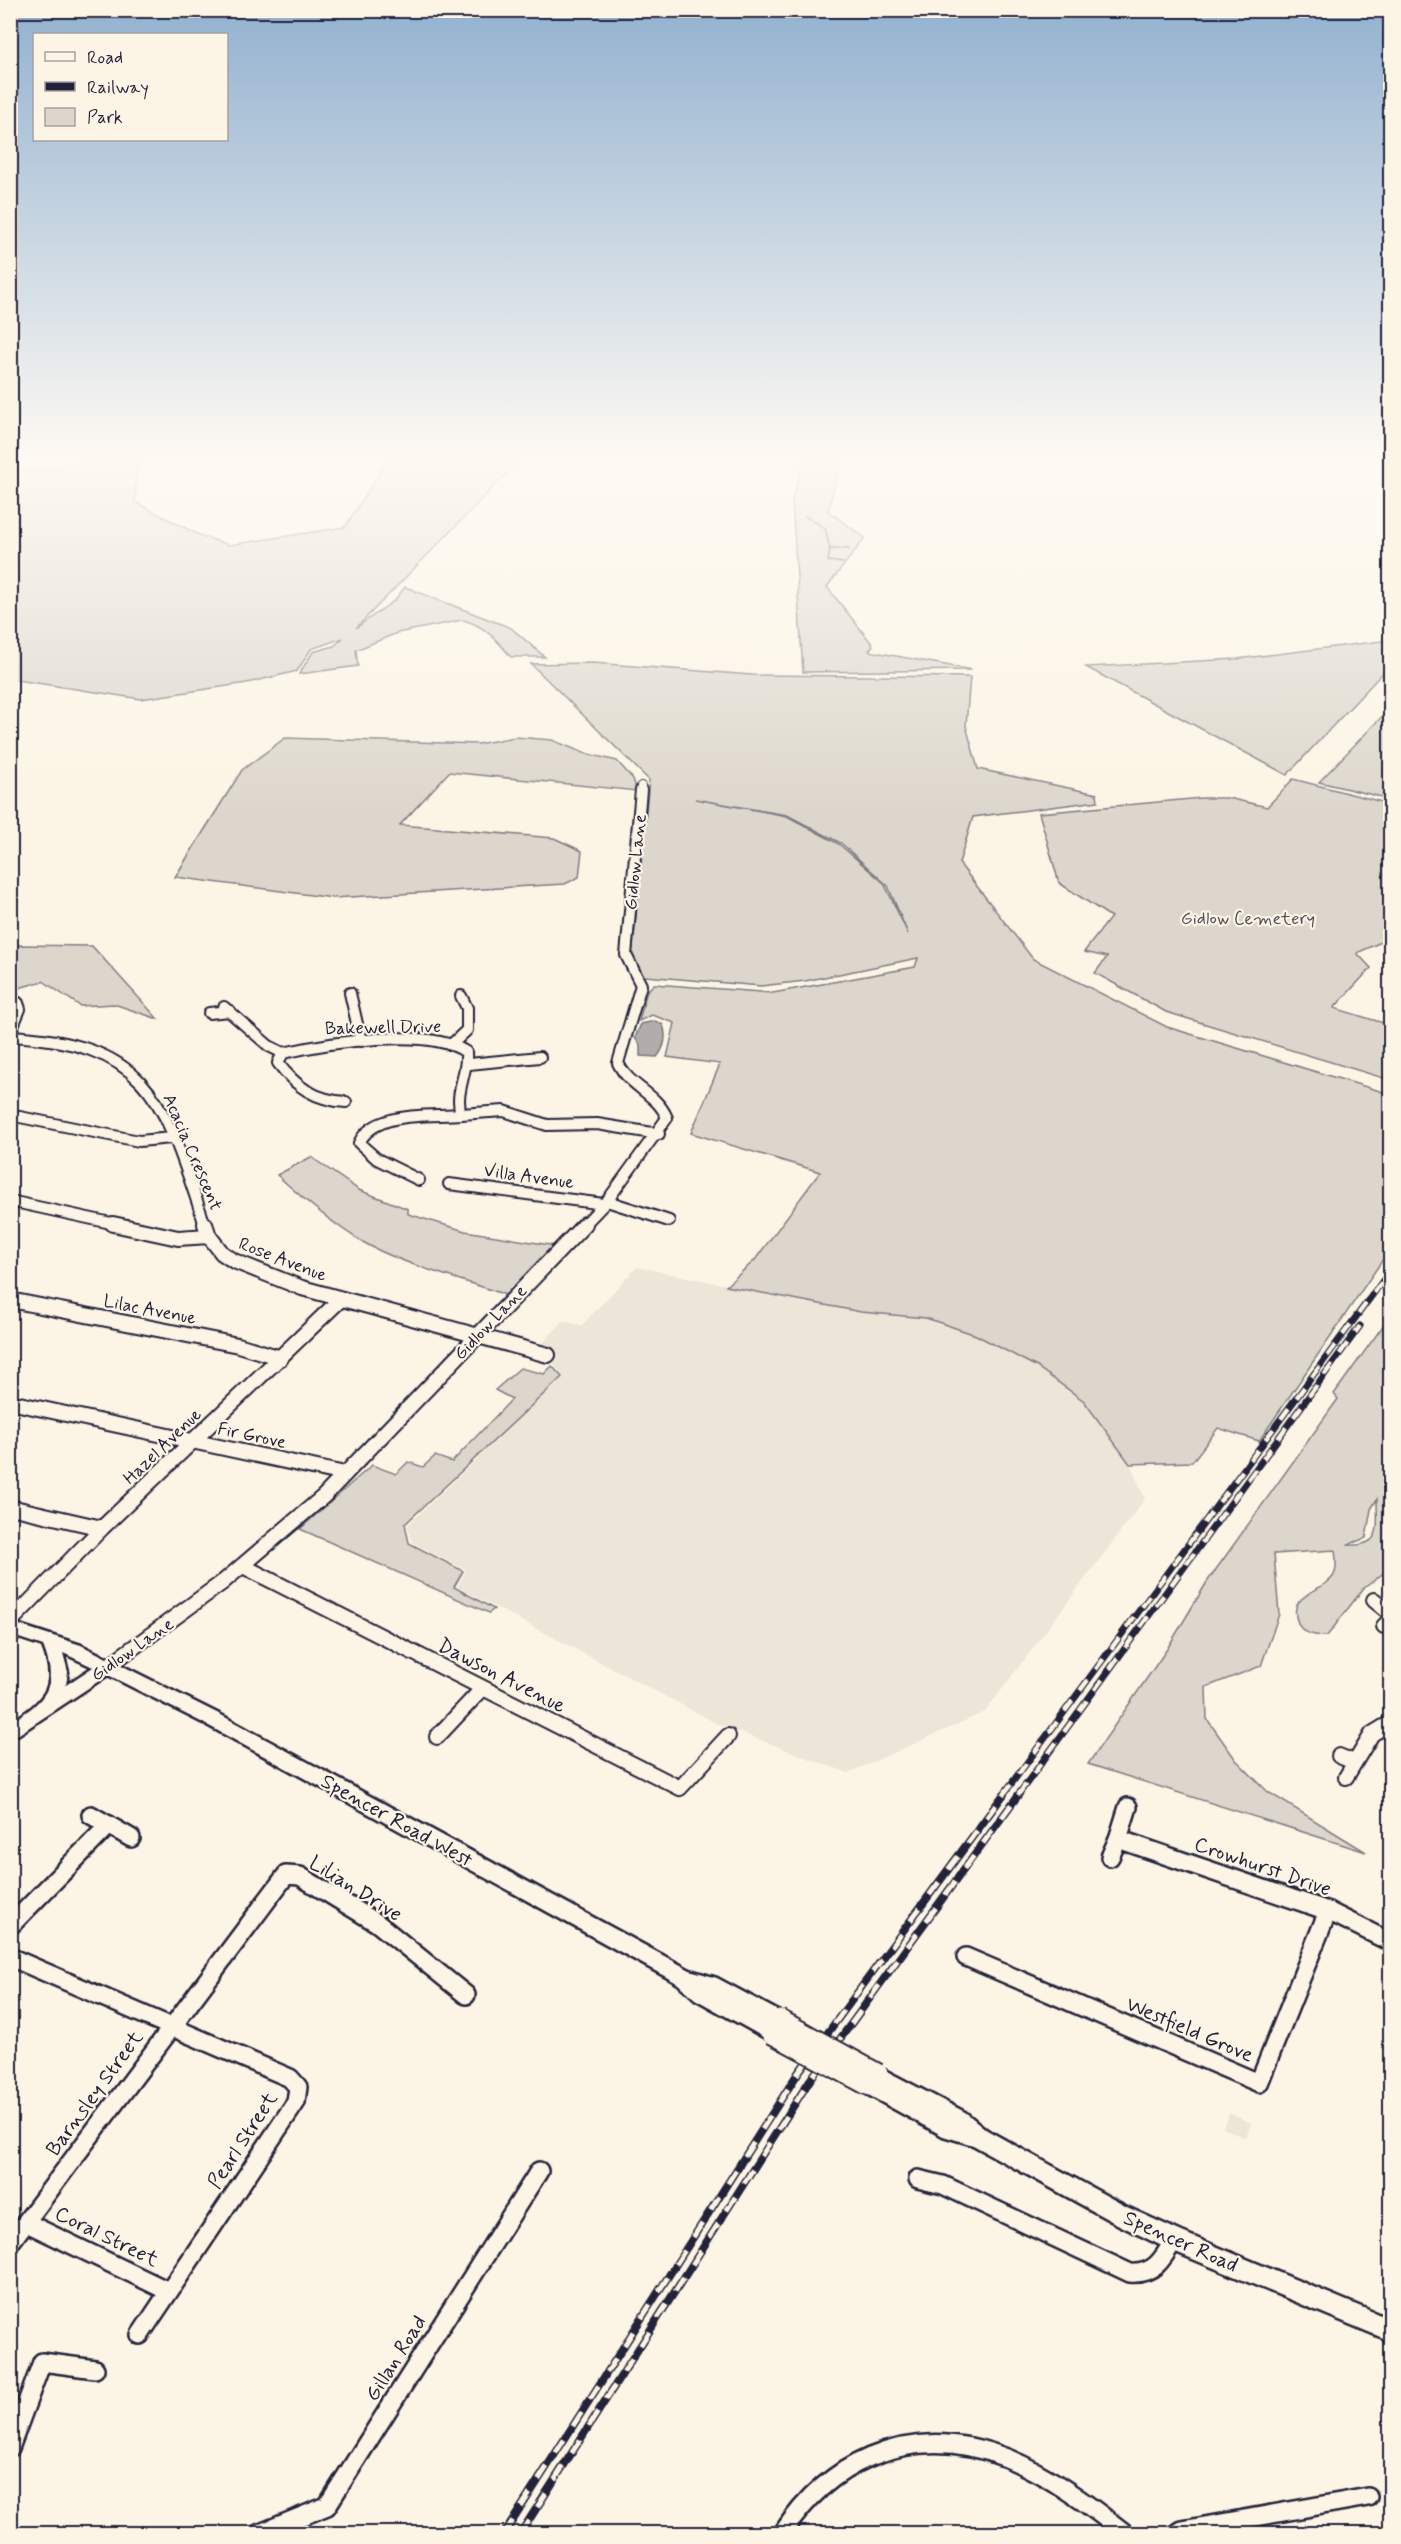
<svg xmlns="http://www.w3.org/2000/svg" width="1401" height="2544" viewBox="0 0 1401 2544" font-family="Mynerve,sans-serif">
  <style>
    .built { fill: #ece5d8 }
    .green { fill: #dcd6cc; stroke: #7f7c84; stroke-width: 1.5; fill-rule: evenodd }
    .water { fill: #b2adab; stroke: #78757e; stroke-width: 1.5 }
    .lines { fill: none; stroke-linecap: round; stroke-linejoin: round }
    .stream { stroke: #78757e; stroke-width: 2 }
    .minor-far3-casing { stroke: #22223b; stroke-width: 10 }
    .minor-far2-casing { stroke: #22223b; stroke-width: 14 }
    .minor-far1-casing { stroke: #22223b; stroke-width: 18 }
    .minor-casing { stroke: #22223b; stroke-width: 22 }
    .tertiary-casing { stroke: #22223b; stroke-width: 5 }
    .minor-far3 { stroke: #fcf5e5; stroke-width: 8 }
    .minor-far2 { stroke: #fcf5e5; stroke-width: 10 }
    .minor-far1 { stroke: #fcf5e5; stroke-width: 14 }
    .minor { stroke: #fcf5e5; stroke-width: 17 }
    .tertiary { fill: #fcf5e5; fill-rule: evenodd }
    .rail-far1-casing { stroke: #22223b; stroke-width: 7 }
    .rail-casing { stroke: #22223b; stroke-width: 8 }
    .rail-far1 { stroke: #fcf5e5; stroke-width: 4.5; stroke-dasharray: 13; stroke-linecap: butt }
    .rail { stroke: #fcf5e5; stroke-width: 5; stroke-dasharray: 16; stroke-linecap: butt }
    .tertiary-bridge-casing { stroke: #22223b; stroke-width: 26; stroke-linecap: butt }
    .tertiary-bridge { stroke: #fcf5e5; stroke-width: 22 }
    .labels { text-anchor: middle; stroke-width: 4.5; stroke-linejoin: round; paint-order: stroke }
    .street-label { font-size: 18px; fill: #22223b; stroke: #fcf5e5 }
    .park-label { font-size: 18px; fill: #504f5f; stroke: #fcf5e5 }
    .near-street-label { font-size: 21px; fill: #22223b; stroke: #fcf5e5 }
  </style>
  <rect width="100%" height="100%" fill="#fcf5e5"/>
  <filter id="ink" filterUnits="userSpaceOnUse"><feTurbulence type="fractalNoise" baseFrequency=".0167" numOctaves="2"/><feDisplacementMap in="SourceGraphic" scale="12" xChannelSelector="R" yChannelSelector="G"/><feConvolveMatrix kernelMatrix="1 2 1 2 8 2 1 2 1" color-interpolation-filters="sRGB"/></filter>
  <g filter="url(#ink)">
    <g class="built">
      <polygon points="637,1267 861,1312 926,1318 976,1335 1037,1367 1084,1401 1130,1464 1145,1499 985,1712 848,1773 718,1724 457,1587 466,1570 413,1543 407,1526 563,1377 548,1355 538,1348 563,1321 582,1325"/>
      <polygon points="1229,2113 1251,2123 1246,2138 1223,2128"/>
    </g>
    <g class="green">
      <path d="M111,460h26l-2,42 64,33 30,10 116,-18 43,-67h132l-164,168 39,-28 10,-13 106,41 34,29h-34c-13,-16 -27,-32 -48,-37l-66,13 -41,17 2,16 -59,8 14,-22 21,-6 9,-8 -32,11 -14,22 -50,12 -106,16 -130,-20v-207z"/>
      <polygon points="804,460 841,460 828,511 865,538 827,587 873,645 869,651 972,670 803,672 792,500"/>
      <polygon points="1390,640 1390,665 1287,775 1086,667 1237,659"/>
      <path d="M593,663l159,12 218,2 -4,49 12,43 119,25 1,7 -125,16 -14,46 74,96 134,68 223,67v155l-131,192 -41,-13 -26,34 -62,2 -46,-63 -47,-34 -61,-32 -50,-17 -65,-6 -135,-26 29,-26 65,-88 -129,-39 29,-69 -53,-7 8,-34 -23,-8 -13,6 8,-30 7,-7 119,9 142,-26 3,-9 -113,23 -44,5 -116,-10 -10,-6 -3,-12 17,-178 -118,-116zM695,799l92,16 54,28 47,43 20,48 -24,-51 -45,-39 -52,-28z"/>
      <polygon points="1390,708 1390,799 1319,782"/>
      <polygon points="515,737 552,740 584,753 617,761 633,779 637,791 449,772 400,825 554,838 582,851 579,877 565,884 333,898 175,877 242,770 285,738 478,744"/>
      <polygon points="1293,779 1390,804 1390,938 1357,953 1371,968 1334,1008 1390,1025 1390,1080 1166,1012 1095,973 1107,957 1084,952 1111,917 1059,883 1039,813 1202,798 1228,798 1267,807"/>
      <polygon points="17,945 92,946 158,1019 114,1004 80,1006 43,981 12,990 11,947"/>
      <path d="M311,1157l48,33 49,19v5l57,17 91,15 -47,50c-47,-17 -105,-30 -148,-55 -31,-19 -58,-42 -84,-66z"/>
      <path d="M1390,1316v171l-3,1 3,1v79l-27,21 -36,47c-11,0 -25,-2 -29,-13 -12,-28 22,-31 34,-45 6,-7 4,-19 3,-28l-61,4 5,60 -18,52 -55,21 1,32 29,41 32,32 98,60 -278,-88 79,-115 40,-67 131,-183 -4,-5zM1377,1499c0,29 6,48 -30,46l19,-7 5,-29z"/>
      <polygon points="552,1366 562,1377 405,1524 409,1543 463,1571 454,1587 494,1609 489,1613 300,1529 372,1465 396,1474 408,1462 423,1467 435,1456 452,1462 512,1399 495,1390 520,1368 544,1374"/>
    </g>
    <path class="water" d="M655,1021l8,4c4,11 2,22 -6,32l-17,-1v-11l-5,-7 6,-14z"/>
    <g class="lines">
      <g class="stream">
        <polyline points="805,516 825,528 830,549 828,561 843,563"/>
        <polyline points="830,549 849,549"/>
      </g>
      <defs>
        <polyline id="minor-far3" points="641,791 641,786"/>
        <g id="minor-far2">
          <polyline points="350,993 361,1041"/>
          <polyline points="10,998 18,1003 20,1009 10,1033"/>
          <polyline points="224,1007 269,1046 283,1053"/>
          <polyline points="209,1013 230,1011"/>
          <path d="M10,1036c144,8 154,68 195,189"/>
          <polyline points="453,1043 467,1030 467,1008 461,996"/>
          <polyline points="469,1064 540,1057"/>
          <path d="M346,1102c-31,-2 -50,-15 -68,-39l5,-10c44,-10 145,-27 183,-1 2,22 -12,40 -5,62l43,-3 43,14 50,-1 62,10"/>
          <polyline points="10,1115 139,1141 172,1138"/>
          <path d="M419,1180l-42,-21 -18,-16c16,-33 71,-26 102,-29"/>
          <polyline points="449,1184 604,1204"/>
          <polyline points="10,1201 120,1225"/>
          <polyline points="607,1201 669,1221"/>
          <path d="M584,1225l23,-24 60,-83c-10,-25 -38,-31 -49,-55l23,-78 -15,-30 15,-165"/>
        </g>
        <g id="minor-far1">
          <polyline points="113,1224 178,1238 209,1236"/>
          <polyline points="205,1224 209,1236 222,1253 234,1261 302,1288 548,1355"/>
          <polyline points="10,1300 238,1345 281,1358"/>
          <polyline points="10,1402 345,1474"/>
          <polyline points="10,1507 102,1528"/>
          <polyline points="243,1566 680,1788 728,1736"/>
          <polyline points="1374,1600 1390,1613"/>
          <polyline points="10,1622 102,1528 341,1299"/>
          <polyline points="1384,1626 1390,1621"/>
          <polyline points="108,1666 223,1582 324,1496 585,1224"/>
          <polyline points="437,1737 482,1689"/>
          <polyline points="1339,1756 1354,1762"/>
          <polyline points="1346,1777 1372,1734 1390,1723"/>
        </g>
        <g id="minor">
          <polyline points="1128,1807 1118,1839 1328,1911 1390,1942"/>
          <polyline points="91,1815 131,1838"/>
          <polyline points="1110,1857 1118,1839"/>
          <polyline points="10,1926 109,1825"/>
          <polyline points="10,1957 290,2078 298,2087 296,2102 140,2335"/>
          <polyline points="966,1957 1259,2083 1328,1911"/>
          <path d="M918,2179l25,6 187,88c24,2 33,-14 44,-33"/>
          <polyline points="27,2223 168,2291"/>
          <polyline points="10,2243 286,1875 300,1876 377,1923 466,1995"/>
          <polyline points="10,2448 42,2362 95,2369"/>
          <polyline points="258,2534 327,2506 539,2171"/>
          <path d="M782,2534c22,-34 50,-61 88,-77 98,-41 181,18 256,77"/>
          <polyline points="1176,2534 1182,2530 1368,2497"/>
        </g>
        <g id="tertiary">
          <path d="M10,1622l71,23 142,71 467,254 27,8 69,37 4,6 -4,6 -5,2 -2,9 -7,3 -7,-3 -70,-39 -18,-16 -468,-257 -101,-51 -98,65v-17c34,-22 50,-35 33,-77l-33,-11zM63,1653l30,14 -27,18 2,-13z"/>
          <polygon points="877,2066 965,2112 987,2130 1127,2207 1182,2232 1390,2319 1390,2341 1166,2248 1111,2221 973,2145 943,2136 861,2091 858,2084 861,2077 866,2075 869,2068"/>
        </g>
      </defs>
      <use href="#minor-far3" class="minor-far3-casing"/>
      <use href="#minor-far2" class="minor-far2-casing"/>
      <use href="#minor-far1" class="minor-far1-casing"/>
      <use href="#minor" class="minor-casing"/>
      <use href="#tertiary" class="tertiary-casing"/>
      <use href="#minor-far3" class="minor-far3"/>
      <use href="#minor-far2" class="minor-far2"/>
      <use href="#minor-far1" class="minor-far1"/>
      <use href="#minor" class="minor"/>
      <use href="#tertiary" class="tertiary"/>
      <defs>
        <g id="rail-far1">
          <polyline points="1003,1795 1390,1271"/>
          <polyline points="1018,1795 1360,1326"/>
        </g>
        <g id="rail">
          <polyline points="504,2534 798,2073 1004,1794"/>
          <polyline points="520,2534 810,2080 1019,1794"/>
        </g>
      </defs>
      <use href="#rail-far1" class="rail-far1-casing"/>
      <use href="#rail" class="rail-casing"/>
      <use href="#rail-far1" class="rail-far1"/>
      <use href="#rail" class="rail"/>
      <defs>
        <g id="tertiary-bridge">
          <polyline points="779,2021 877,2075"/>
          <polyline points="772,2032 869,2084"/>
        </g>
      </defs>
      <use href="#tertiary-bridge" class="tertiary-bridge-casing"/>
      <use href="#tertiary-bridge" class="tertiary-bridge"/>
    </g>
  </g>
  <linearGradient id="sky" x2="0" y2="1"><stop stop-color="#92b1d0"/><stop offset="0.56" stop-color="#fefaf3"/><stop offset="1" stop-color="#fefaf3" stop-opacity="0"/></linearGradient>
  <rect width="1401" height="817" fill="url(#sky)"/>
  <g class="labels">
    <g class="street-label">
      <text transform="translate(635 862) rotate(-84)" y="6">Gidlow Lane</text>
      <text transform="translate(383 1027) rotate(-1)" y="6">Bakewell Drive</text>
      <text transform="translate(193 1152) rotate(67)" y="6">Acacia Crescent</text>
      <text transform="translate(529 1176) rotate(8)" y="6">Villa Avenue</text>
      <text transform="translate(283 1259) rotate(21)" y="6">Rose Avenue</text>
      <text transform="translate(150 1309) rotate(11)" y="6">Lilac Avenue</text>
      <text transform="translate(490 1322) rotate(-46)" y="6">Gidlow Lane</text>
      <text transform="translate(252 1435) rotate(12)" y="6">Fir Grove</text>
      <text transform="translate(162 1446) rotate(-44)" y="6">Hazel Avenue</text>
      <text transform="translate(132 1649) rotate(-35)" y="6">Gidlow Lane</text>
    </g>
    <g class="park-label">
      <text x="1248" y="924">Gidlow Cemetery</text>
    </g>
    <g class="near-street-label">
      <text transform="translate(502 1675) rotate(27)" y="7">Dawson Avenue</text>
      <text transform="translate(397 1820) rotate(29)" y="7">Spencer Road West</text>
      <text transform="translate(1263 1866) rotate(19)" y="7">Crowhurst Drive</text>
      <text transform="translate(356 1888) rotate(32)" y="7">Lilian Drive</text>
      <text transform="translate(1190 2029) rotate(23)" y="7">Westfield Grove</text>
      <text transform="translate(94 2093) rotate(-54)" y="7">Barnsley Street</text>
      <text transform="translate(242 2140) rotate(-57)" y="7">Pearl Street</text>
      <text transform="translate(107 2236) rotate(26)" y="7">Coral Street</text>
      <text transform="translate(1181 2241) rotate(24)" y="7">Spencer Road</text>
      <text transform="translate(395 2358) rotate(-58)" y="7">Gillan Road</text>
    </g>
  </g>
  <rect width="1401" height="2544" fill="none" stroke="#fcf5e5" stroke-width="36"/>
  <rect x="18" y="18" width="1365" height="2508" fill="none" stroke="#22223b" stroke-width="2" filter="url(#ink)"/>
  <rect x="33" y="33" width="195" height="108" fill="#fcf5e5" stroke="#a5a1a1" stroke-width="1.5"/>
  <rect x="45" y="52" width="30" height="9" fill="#fcf5e5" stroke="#a5a1a1" stroke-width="1.5"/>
  <text x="87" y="63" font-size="18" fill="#22223b">Road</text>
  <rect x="45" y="82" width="30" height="9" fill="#22223b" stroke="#a5a1a1" stroke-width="1.5"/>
  <text x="87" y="93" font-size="18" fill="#22223b">Railway</text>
  <rect x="45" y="108" width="30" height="18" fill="#dcd6cc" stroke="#a5a1a1" stroke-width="1.5"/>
  <text x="87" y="123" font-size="18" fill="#22223b">Park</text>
</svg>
